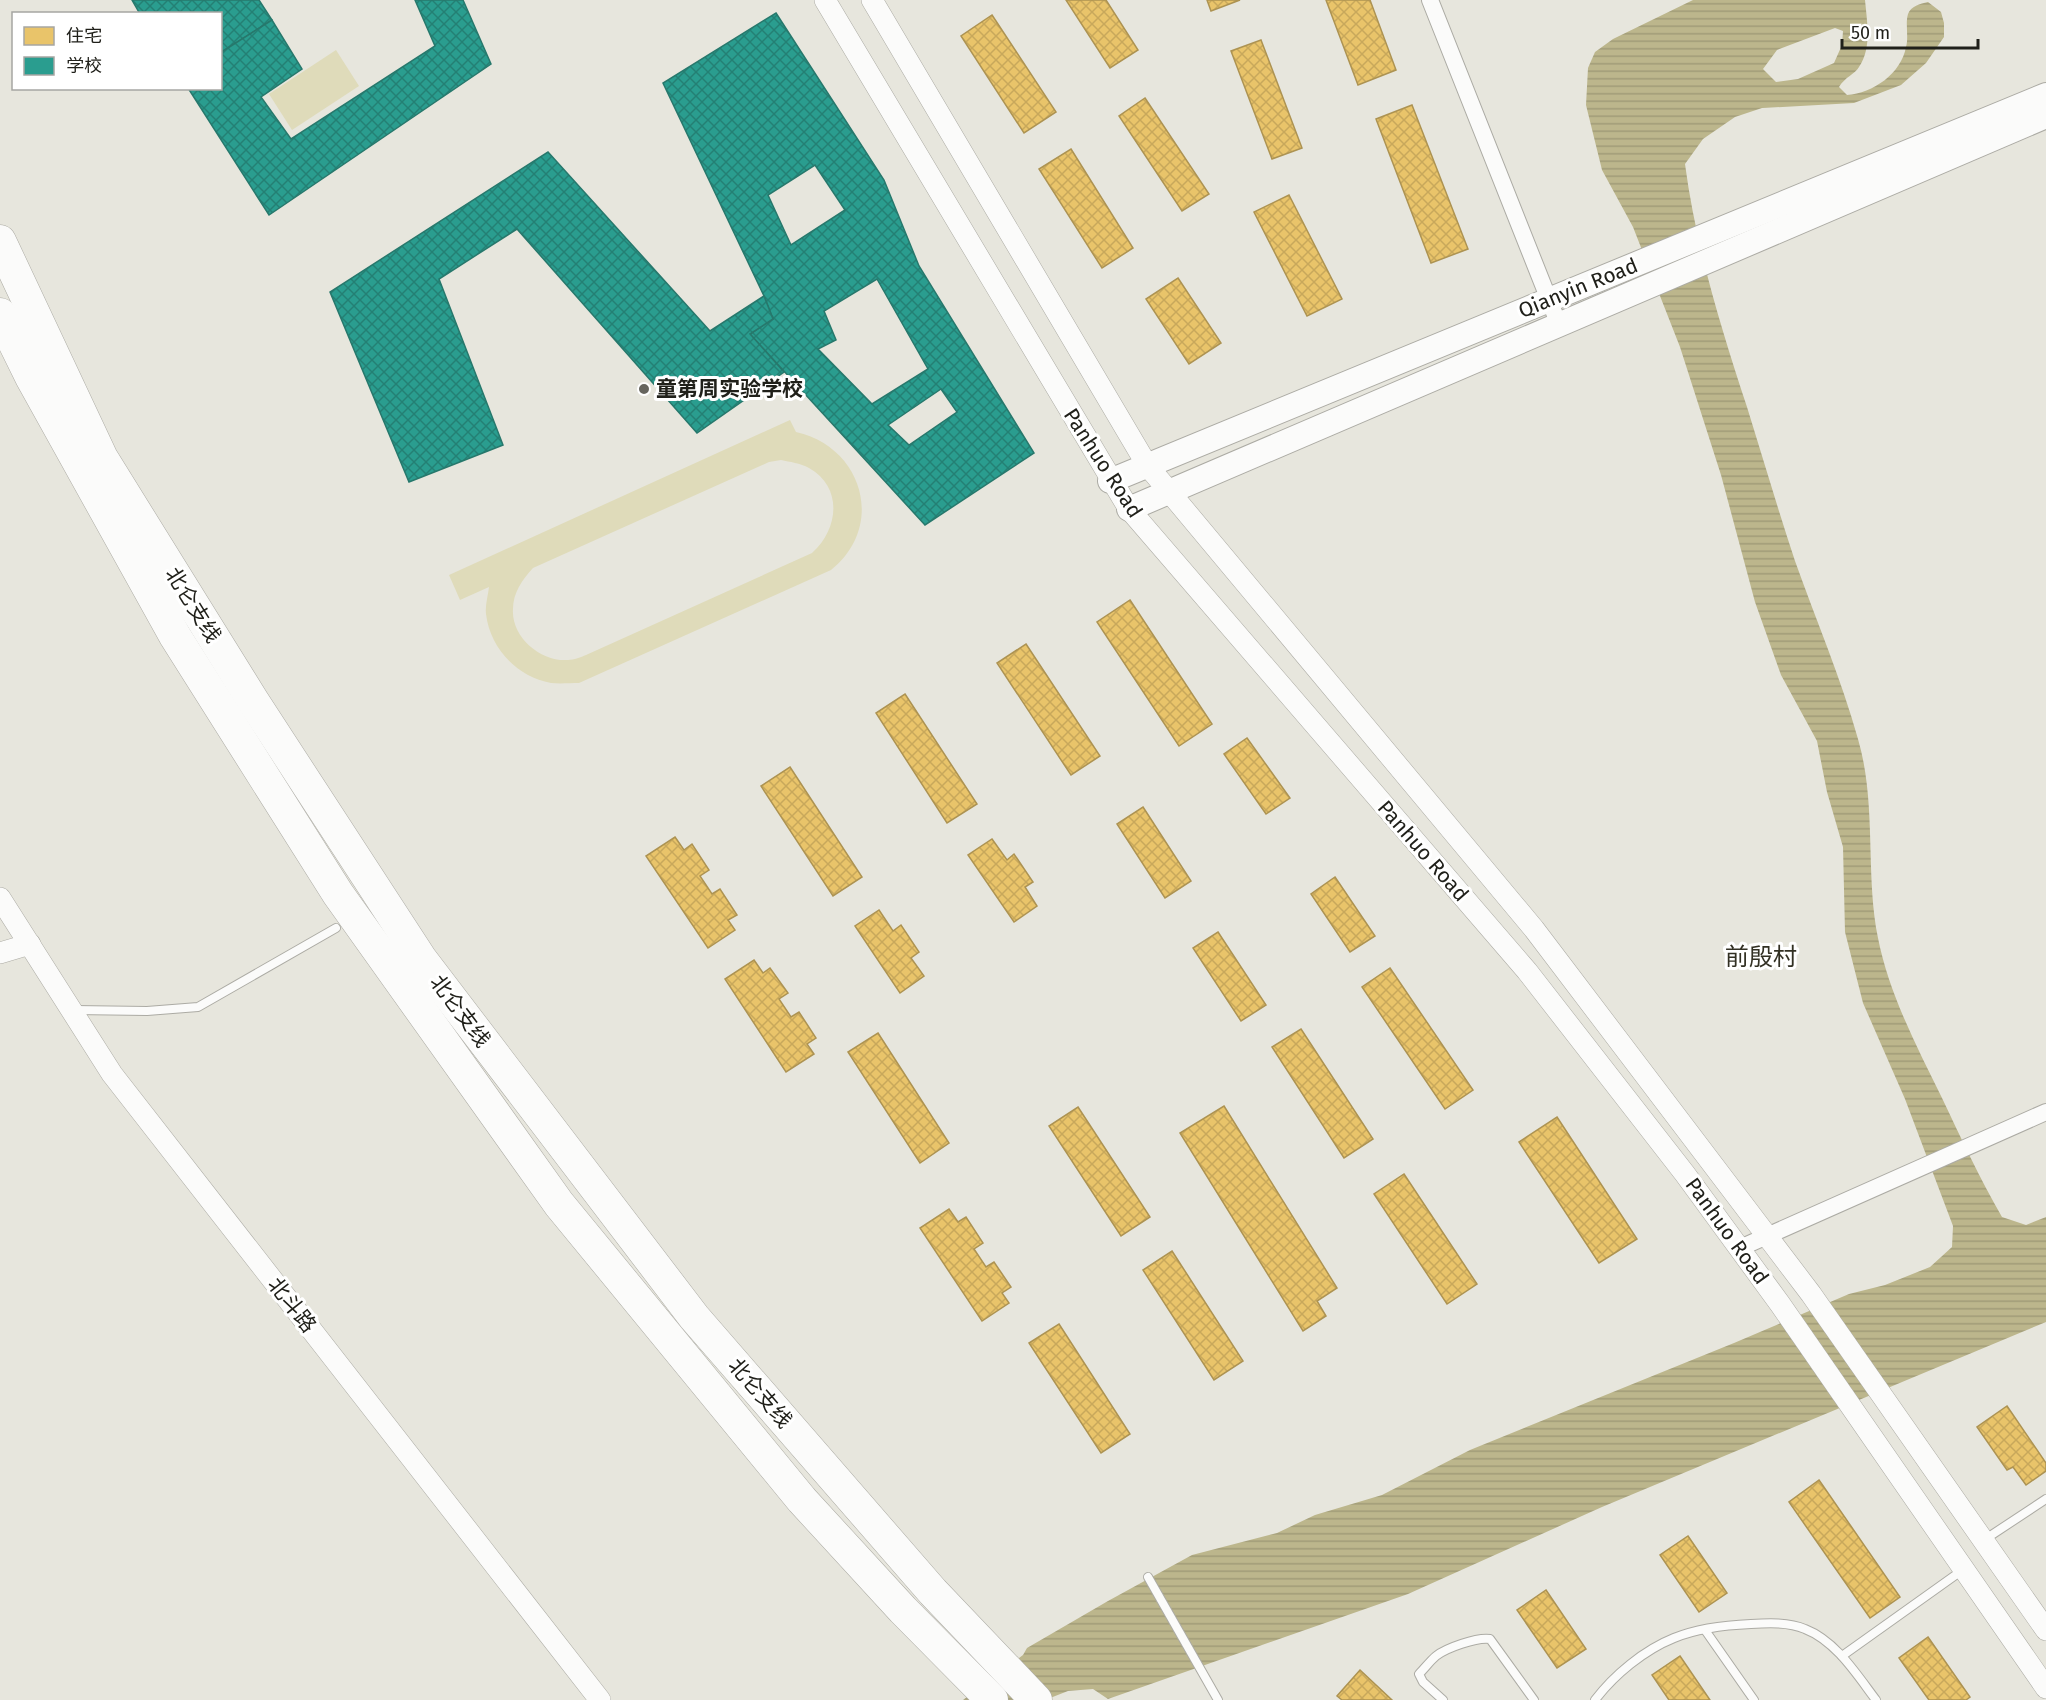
<svg xmlns="http://www.w3.org/2000/svg" width="2046" height="1700" viewBox="0 0 2046 1700" font-family="'Fira Sans','Noto Sans SC',sans-serif">
  <style>
    .green { fill: #dfdbba; fill-rule: evenodd }
    .water { fill: url(#water-rules); fill-rule: evenodd }
    .homes { fill: url(#homes-cross-hatch); stroke: #ad9352; stroke-width: 1.5 }
    .schools { fill: url(#schools-cross-hatch); stroke: #27786c; stroke-width: 1.5; fill-rule: evenodd }
    .lines { fill: none; stroke-linecap: round; stroke-linejoin: round }
    .service-casing { stroke: #acaba4; stroke-width: 10 }
    .minor-casing { stroke: #acaba4; stroke-width: 18 }
    .tertiary-casing { stroke: #acaba4; stroke-width: 22 }
    .secondary-casing { stroke: #acaba4; stroke-width: 26 }
    .motorway-casing { stroke: #acaba4; stroke-width: 33 }
    .service { stroke: #fbfbfa; stroke-width: 8 }
    .minor { stroke: #fbfbfa; stroke-width: 16 }
    .tertiary { stroke: #fbfbfa; stroke-width: 21 }
    .secondary { stroke: #fbfbfa; stroke-width: 24 }
    .motorway { stroke: #fbfbfa; stroke-width: 32 }
    .poi-dot { fill: #66655e; stroke: #fff; stroke-width: 2 }
    .labels { text-anchor: middle; stroke-width: 6; stroke-linejoin: round; paint-order: stroke }
    .street-label { font-size: 21px; fill: #20201a; stroke: #fff }
    .poi-label { font-size: 21px; font-weight: bold; fill: #20201a; stroke: #fff; text-anchor: start }
    .quarter-label { font-size: 24px; fill: #323023; stroke: #fff }
  </style>
  <defs>
    <pattern id="water-rules" width="6" height="5" patternUnits="userSpaceOnUse" patternTransform="scale(1.5)"><rect width="6" height="5" fill="#bcb68c"/><path d="M0 2.5h6" fill="none" stroke="#a19c78"/></pattern>
    <pattern id="homes-cross-hatch" width="8" height="8" patternUnits="userSpaceOnUse" patternTransform="scale(1.5)"><rect width="8" height="8" fill="#e9c46a"/><path d="M0 0l8 8M0 8l8-8" fill="none" stroke="#c8a85b"/></pattern>
    <pattern id="schools-cross-hatch" width="8" height="8" patternUnits="userSpaceOnUse" patternTransform="scale(1.5)"><rect width="8" height="8" fill="#2a9d8f"/><path d="M0 0l8 8M0 8l8-8" fill="none" stroke="#248074"/></pattern>
  </defs>
  <rect width="100%" height="100%" fill="#e7e6dd"/>
  <g class="green">
    <polygon points="336,50 359,86 292,130 269,94"/>
    <path d="M790,420l6,12c67,15 90,94 35,138l-252,113c-9,0 -19,1 -28,0 -34,-6 -61,-35 -65,-69 -1,-9 2,-18 3,-27l-29,13 -11,-25zM781,460c9,2 19,3 28,8 34,19 30,61 3,85l-226,102c-5,2 -12,5 -18,5 -27,2 -57,-23 -55,-51 0,-16 9,-29 20,-41l236,-106z"/>
  </g>
  <path class="water" d="M1693,0h172c2,22 7,48 -6,67 -4,7 -14,10 -20,20l8,8c26,-2 54,-21 59,-48 3,-10 -1,-23 2,-33 3,-8 12,-10 20,-12l13,10 3,11v14l-18,26 -25,22 -47,18 -92,5 -27,9 -32,22 -18,25c11,83 36,164 62,243 16,51 31,103 48,154 21,59 46,117 63,178 19,65 7,134 20,199 11,56 39,109 64,160 19,40 38,81 60,119l24,8 20,-8v105l-444,185 -194,87 -300,105 -15,-10 -25,2 -23,9h-82l60,-45 4,-7 81,-47 84,-46 85,-22 38,-18 67,-20 88,-45 264,-107 115,-49 36,-9 45,-18 22,-20 1,-21 -48,-127 -42,-96 -18,-71 -2,-85 -16,-55 -10,-51 -36,-66 -26,-73 -34,-127 -41,-128 -47,-120 -31,-57 -16,-65 2,-37 7,-16 18,-13zM1835,28l8,3 -1,14 -8,18 -36,16 -22,3 -13,-13 14,-19z"/>
  <g class="homes">
    <polygon points="1066,0 1106,0 1138,50 1110,68"/>
    <polygon points="1207,0 1240,0 1211,11"/>
    <polygon points="1326,0 1370,0 1396,70 1358,85"/>
    <polygon points="992,15 1056,112 1024,133 961,36"/>
    <polygon points="1261,40 1302,148 1272,159 1231,51"/>
    <polygon points="1145,98 1209,194 1182,211 1119,116"/>
    <polygon points="1412,105 1468,249 1431,263 1376,119"/>
    <polygon points="1071,149 1133,248 1102,268 1039,169"/>
    <polygon points="1289,195 1342,299 1307,316 1254,212"/>
    <polygon points="1178,278 1221,343 1189,364 1146,299"/>
    <polygon points="1130,600 1212,724 1179,746 1097,622"/>
    <polygon points="1026,644 1100,756 1071,775 997,663"/>
    <polygon points="905,694 977,804 947,823 876,713"/>
    <polygon points="1247,738 1290,798 1266,814 1224,754"/>
    <polygon points="790,767 862,877 833,896 761,786"/>
    <polygon points="1143,807 1191,881 1165,898 1117,824"/>
    <polygon points="675,837 684,850 692,844 709,870 700,876 712,894 720,889 737,915 728,920 735,930 708,948 646,856"/>
    <polygon points="992,839 1007,860 1014,854 1033,882 1025,887 1037,906 1014,922 968,855"/>
    <polygon points="1335,877 1375,936 1350,952 1311,894"/>
    <polygon points="879,910 893,931 901,925 919,952 911,958 924,976 900,993 855,926"/>
    <polygon points="1218,932 1266,1005 1241,1021 1193,948"/>
    <polygon points="754,960 763,973 770,968 788,993 779,999 791,1017 799,1012 816,1038 807,1044 814,1054 786,1072 725,979"/>
    <polygon points="1390,968 1473,1090 1445,1109 1362,987"/>
    <polygon points="1301,1029 1373,1139 1344,1158 1272,1047"/>
    <polygon points="878,1033 949,1143 920,1163 848,1052"/>
    <polygon points="1224,1106 1337,1288 1317,1301 1326,1316 1303,1331 1180,1133"/>
    <polygon points="1078,1107 1150,1217 1121,1236 1049,1126"/>
    <polygon points="1557,1117 1637,1239 1599,1263 1519,1142"/>
    <polygon points="1404,1174 1477,1284 1447,1304 1374,1194"/>
    <polygon points="949,1209 958,1222 966,1217 983,1243 974,1249 986,1267 994,1262 1011,1287 1002,1293 1009,1303 982,1321 920,1228"/>
    <polygon points="1172,1251 1243,1361 1214,1380 1143,1270"/>
    <polygon points="1059,1324 1130,1434 1101,1453 1029,1343"/>
    <polygon points="2007,1406 2046,1463 2046,1471 2026,1485 2013,1467 2007,1470 1977,1427"/>
    <polygon points="1819,1480 1900,1597 1870,1618 1789,1502"/>
    <polygon points="1688,1536 1727,1593 1699,1612 1660,1555"/>
    <polygon points="1546,1590 1586,1649 1557,1668 1517,1610"/>
    <polygon points="1928,1637 1970,1697 1966,1700 1929,1700 1899,1658"/>
    <polygon points="1680,1656 1710,1700 1669,1700 1652,1675"/>
    <polygon points="1360,1670 1392,1700 1342,1700 1337,1696"/>
  </g>
  <g class="schools">
    <polygon points="132,0 259,0 272,20 220,53 220,14 140,14"/>
    <polygon points="415,0 463,0 491,64 269,215 188,88 220,88 220,53 272,20 302,69 261,97 291,139 435,46"/>
    <path d="M776,13l108,167 35,86 115,187 -109,72 -175,-191 23,-15 -9,-23 -101,-213zM815,165l30,45 -54,35 -23,-50zM877,279l51,90 -56,35 -54,-55 18,-9 -12,-29zM941,389l16,23 -48,33 -21,-20z"/>
    <polygon points="548,152 710,331 764,296 773,319 750,334 784,372 697,433 517,229 439,279 503,445 409,482 330,292"/>
  </g>
  <g class="lines">
    <defs>
      <g id="service">
        <polyline points="74,1010 147,1011 198,1007 336,928"/>
        <polyline points="1984,1540 2046,1499"/>
        <polyline points="1148,1577 1218,1700"/>
        <polyline points="1705,1630 1754,1700"/>
        <polyline points="1842,1656 1964,1569"/>
        <path d="M1443,1700l-20,-18 -4,-8c6,-6 11,-13 17,-18 10,-8 41,-19 54,-17l44,61"/>
        <path d="M1595,1700c19,-25 49,-50 79,-62 22,-9 53,-13 77,-14 17,-1 38,-2 54,5 31,12 52,46 71,71"/>
      </g>
      <g id="minor">
        <polyline points="1430,0 1559,325"/>
        <polyline points="1740,1248 2046,1112"/>
      </g>
      <g id="tertiary">
        <polyline points="825,0 1129,509 1527,971 1685,1174 1780,1304 2046,1688"/>
        <polyline points="872,0 1147,465 1534,929 1811,1294 2046,1630"/>
        <polyline points="0,898 112,1074 600,1700"/>
        <polyline points="0,953 30,944"/>
      </g>
      <g id="secondary">
        <polyline points="1110,481 2046,95"/>
        <polyline points="1129,509 2046,116"/>
      </g>
      <g id="motorway">
        <polyline points="0,241 102,458 253,701 421,959 694,1317 933,1592 1036,1700"/>
        <polyline points="0,314 31,377 175,636 338,894 559,1204 802,1500 903,1610 992,1700"/>
      </g>
    </defs>
    <use href="#service" class="service-casing"/>
    <use href="#minor" class="minor-casing"/>
    <use href="#tertiary" class="tertiary-casing"/>
    <use href="#secondary" class="secondary-casing"/>
    <use href="#motorway" class="motorway-casing"/>
    <use href="#service" class="service"/>
    <use href="#minor" class="minor"/>
    <use href="#tertiary" class="tertiary"/>
    <use href="#secondary" class="secondary"/>
    <use href="#motorway" class="motorway"/>
  </g>
  <circle class="poi-dot" cx="644" cy="389" r="6"/>
  <g class="labels">
    <g class="street-label">
      <text transform="translate(1578 288) rotate(-22)" y="7">Qianyin Road</text>
      <text transform="translate(1103 463) rotate(57)" y="7">Panhuo Road</text>
      <text transform="translate(193 605) rotate(58)" y="7">北仑支线</text>
      <text transform="translate(1423 851) rotate(49)" y="7">Panhuo Road</text>
      <text transform="translate(460 1011) rotate(53)" y="7">北仑支线</text>
      <text transform="translate(1727 1231) rotate(54)" y="7">Panhuo Road</text>
      <text transform="translate(292 1305) rotate(52)" y="7">北斗路</text>
      <text transform="translate(760 1393) rotate(49)" y="7">北仑支线</text>
    </g>
    <g class="poi-label">
      <text x="656" y="396">童第周实验学校</text>
    </g>
    <g class="quarter-label">
      <text x="1761" y="965">前殷村</text>
    </g>
  </g>
  <rect x="12" y="12" width="210" height="78" fill="#ffffff" stroke="#a6a6a3" stroke-width="1.5"/>
  <rect x="24" y="27" width="30" height="18" fill="#e9c46a" stroke="#a6a6a3" stroke-width="1.5"/>
  <text x="66" y="42" font-size="18" fill="#20201a">住宅</text>
  <rect x="24" y="57" width="30" height="18" fill="#2a9d8f" stroke="#a6a6a3" stroke-width="1.5"/>
  <text x="66" y="72" font-size="18" fill="#20201a">学校</text>
  <path d="M1842 39v9h136v-9" fill="none" stroke="#20201a" stroke-width="3"/>
  <text x="1851" y="39" font-size="18" fill="#20201a" stroke="#ffffff" stroke-width="4.5" paint-order="stroke">50 m</text>
</svg>
